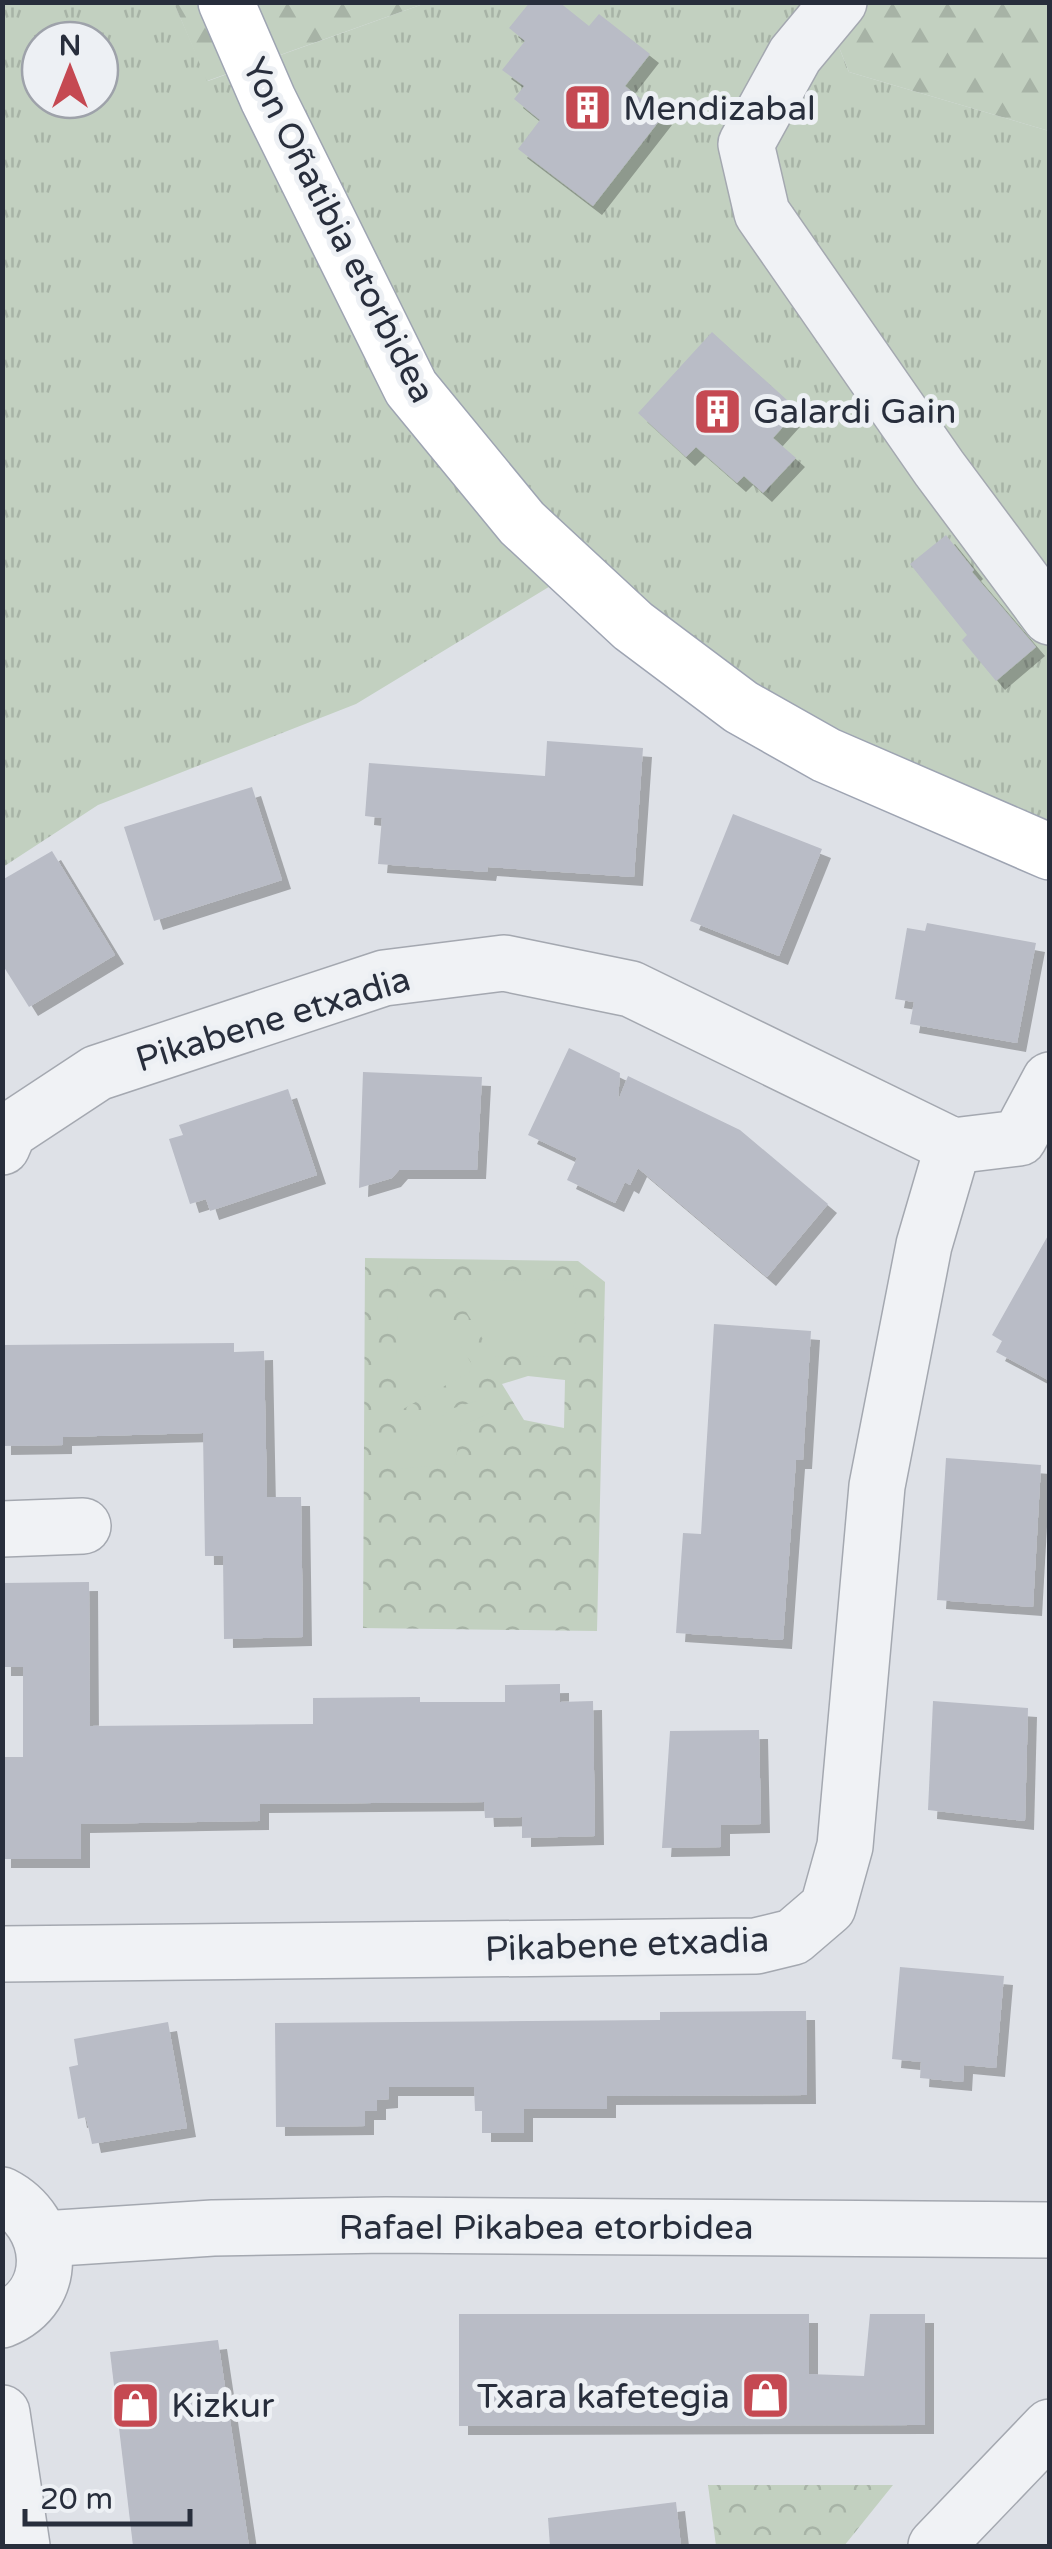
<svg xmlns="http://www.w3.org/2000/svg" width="1052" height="2549" viewBox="0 0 1052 2549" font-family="'Varela Round',sans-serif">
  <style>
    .grass { fill: url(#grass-tufts); fill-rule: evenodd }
    .forest { fill: url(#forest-firs) }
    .park { fill: url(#park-crowns); fill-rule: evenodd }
    .garden { fill: #c2d0c0 }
    .building { fill: #b9bcc6; filter: url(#shadow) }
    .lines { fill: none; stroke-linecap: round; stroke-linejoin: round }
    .minor-casing { stroke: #a4a8b0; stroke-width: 58 }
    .major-casing { stroke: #9ea4b2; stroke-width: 58 }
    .minor { stroke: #f0f2f5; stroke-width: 55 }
    .major { stroke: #fff; stroke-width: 55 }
    .labels { text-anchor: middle; stroke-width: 10; stroke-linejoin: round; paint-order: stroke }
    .poi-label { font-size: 35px; fill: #282e3c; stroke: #edf0f4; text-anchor: start }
    .street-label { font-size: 35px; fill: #282e3c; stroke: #edf0f4 }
  </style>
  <defs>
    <pattern id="grass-tufts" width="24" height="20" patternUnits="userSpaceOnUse" patternTransform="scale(2.5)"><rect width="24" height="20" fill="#c2d0c0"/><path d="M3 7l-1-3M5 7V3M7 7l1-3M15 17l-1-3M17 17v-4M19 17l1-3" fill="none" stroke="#a7b3a6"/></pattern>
    <pattern id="forest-firs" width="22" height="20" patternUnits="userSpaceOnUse" patternTransform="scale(2.5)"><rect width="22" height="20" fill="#c2d0c0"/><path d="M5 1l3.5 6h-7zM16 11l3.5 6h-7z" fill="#a7b3a6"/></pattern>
    <pattern id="park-crowns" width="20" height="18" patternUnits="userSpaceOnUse" patternTransform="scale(2.5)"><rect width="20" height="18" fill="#c2d0c0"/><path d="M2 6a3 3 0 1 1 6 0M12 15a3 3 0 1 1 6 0" fill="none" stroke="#a7b3a6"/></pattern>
    <filter id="shadow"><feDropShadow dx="9" dy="9" stdDeviation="0" flood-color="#0004"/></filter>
  </defs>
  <rect width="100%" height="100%" fill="#dee1e7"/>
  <path class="grass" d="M3,3h171l34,78 218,-78h395l28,69 200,59v721l-497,-267 -196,119 -258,101 -95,62zM40,40h60v60h-60z"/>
  <g class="forest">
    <polygon points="174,3 426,3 207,81"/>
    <polygon points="821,3 1049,3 1049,131 849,72"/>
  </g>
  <g class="park">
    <path d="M365,1258l213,3 27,21 -8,349 -234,-3zM528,1376l37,4 -1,48 -40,-8 -22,-36z"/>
    <polygon points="893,2485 844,2546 716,2546 708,2485"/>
  </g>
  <g class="garden">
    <polygon points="566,1279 578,1290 572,1357 493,1356 448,1282"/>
    <polygon points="398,1281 422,1284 475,1369 396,1413"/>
    <polygon points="485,1398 492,1412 461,1426 455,1464 396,1469 390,1456 451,1409"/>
  </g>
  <g class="building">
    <polygon points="530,2 559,2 589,26 599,14 650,54 625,86 663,116 593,206 518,149 540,120 514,99 524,86 502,70 525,41 509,28"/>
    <polygon points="712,332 798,410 773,438 796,458 763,493 744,476 737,483 696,447 686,457 638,413"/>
    <polygon points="946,535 974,570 972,572 1036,647 996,681 962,640 967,635 910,564"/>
    <polygon points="547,741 643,748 634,877 488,867 487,872 378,864 382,818 365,816 369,763 545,776"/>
    <polygon points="252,787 282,880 154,921 124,827"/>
    <polygon points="733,814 822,849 779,956 690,921"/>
    <polygon points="52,851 115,955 29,1007 2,964 2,880"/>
    <polygon points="927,923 1036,943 1017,1043 910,1024 914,1002 895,999 907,928 925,931"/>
    <polygon points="569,1048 620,1073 618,1101 628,1076 740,1130 828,1204 767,1277 638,1168 630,1185 625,1182 615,1203 567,1180 577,1158 528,1135"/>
    <polygon points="363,1072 482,1077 477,1170 399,1170 392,1178 359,1188"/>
    <polygon points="288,1089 317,1175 210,1211 206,1199 190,1204 169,1139 183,1135 179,1125"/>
    <polygon points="1050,1232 1050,1381 996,1352 1002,1341 992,1335"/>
    <polygon points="714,1324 811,1331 803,1460 796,1460 783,1640 676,1633 683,1533 701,1534"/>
    <polygon points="234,1343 234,1352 264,1351 267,1497 301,1497 303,1637 224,1639 223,1556 205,1556 203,1433 63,1437 63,1445 2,1446 2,1345"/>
    <polygon points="946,1458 1041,1465 1033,1607 937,1600"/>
    <polygon points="89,1582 90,1726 313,1724 313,1698 420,1697 420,1702 505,1702 505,1685 560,1684 560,1702 593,1701 595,1836 522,1838 522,1817 485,1818 484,1802 260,1804 260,1821 81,1824 81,1859 2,1859 2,1757 23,1757 23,1667 2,1667 2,1583"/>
    <polygon points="933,1701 1028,1708 1025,1821 928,1810"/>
    <polygon points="759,1730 761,1824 721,1825 721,1847 662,1848 670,1731"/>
    <polygon points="900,1967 1004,1976 996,2068 964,2065 963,2082 920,2078 921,2062 892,2059"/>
    <polygon points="806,2011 807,2095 607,2096 607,2109 524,2109 524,2133 482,2133 482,2111 475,2111 474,2087 389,2087 389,2099 377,2100 377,2111 365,2111 365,2126 276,2127 275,2023 660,2020 660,2012"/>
    <polygon points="168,2022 187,2128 92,2144 86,2117 78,2119 69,2067 78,2065 74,2039"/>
    <polygon points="459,2314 809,2314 809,2374 864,2376 870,2314 925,2314 925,2425 459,2426"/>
    <polygon points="218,2340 249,2546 133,2546 110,2352"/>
    <polygon points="676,2502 681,2546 550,2546 548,2518"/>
  </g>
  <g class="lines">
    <defs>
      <g id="minor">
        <polyline points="839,2 795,55 746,144 762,213 939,468 1050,617"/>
        <polyline points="2,1147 9,1131 97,1073 384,978 504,963 631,989 953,1146 1019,1138 1050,1080"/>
        <polyline points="2,1529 83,1526"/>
        <polyline points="2,1954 756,1946 793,1937 828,1907 845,1846 877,1486 924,1245 953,1146"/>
        <path d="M2,2195c53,27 60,101 0,125"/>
        <polyline points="43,2239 213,2228 386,2225 1050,2230"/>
        <polyline points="2,2413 22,2546"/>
        <polyline points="936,2546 1050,2427"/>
      </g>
      <polyline id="major" points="226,2 268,99 411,388 522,523 633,626 741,707 826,755 1050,852"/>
    </defs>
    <use href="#minor" class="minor-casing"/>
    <use href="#major" class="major-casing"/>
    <use href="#minor" class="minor"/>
    <use href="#major" class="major"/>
  </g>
  <defs>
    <symbol id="building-square" viewBox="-11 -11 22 22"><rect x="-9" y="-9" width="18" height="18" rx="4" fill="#c54952" stroke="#edf0f4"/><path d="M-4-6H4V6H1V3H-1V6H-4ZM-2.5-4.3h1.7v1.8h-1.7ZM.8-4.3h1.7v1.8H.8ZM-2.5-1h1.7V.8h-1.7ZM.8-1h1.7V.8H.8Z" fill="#fff"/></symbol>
    <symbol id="shop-square" viewBox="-11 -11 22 22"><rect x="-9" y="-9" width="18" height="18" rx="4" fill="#c54952" stroke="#edf0f4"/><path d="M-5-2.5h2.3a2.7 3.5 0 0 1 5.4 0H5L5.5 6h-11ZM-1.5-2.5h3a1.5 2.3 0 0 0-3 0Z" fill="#fff"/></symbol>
  </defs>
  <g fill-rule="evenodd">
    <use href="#building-square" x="560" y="80" width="55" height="55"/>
    <use href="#building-square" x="690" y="384" width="55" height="55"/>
    <use href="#shop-square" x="738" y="2368" width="55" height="55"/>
    <use href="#shop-square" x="108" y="2378" width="55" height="55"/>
  </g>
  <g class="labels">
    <g class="poi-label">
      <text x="623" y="120">Mendizabal</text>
      <text x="753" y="423">Galardi Gain</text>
      <text x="730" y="2408" text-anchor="end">Txara kafetegia</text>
      <text x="171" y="2417">Kizkur</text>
    </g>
    <g class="street-label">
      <text transform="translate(339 230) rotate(63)" y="12">Yon Oñatibia etorbidea</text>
      <text transform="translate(273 1019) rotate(-17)" y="12">Pikabene etxadia</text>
      <text transform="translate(627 1944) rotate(-2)" y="12">Pikabene etxadia</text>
      <text x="546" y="2239">Rafael Pikabea etorbidea</text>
    </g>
  </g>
  <rect width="1052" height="2549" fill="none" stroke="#282e3c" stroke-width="10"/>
  <g transform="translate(70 70)"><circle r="48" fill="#edf0f4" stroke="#9ea2aa" stroke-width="2.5"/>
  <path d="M0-8L18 38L0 25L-18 38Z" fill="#c54952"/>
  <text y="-15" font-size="28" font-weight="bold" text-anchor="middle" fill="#282e3c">N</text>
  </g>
  <path d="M25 2509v15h165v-15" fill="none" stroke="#282e3c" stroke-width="5"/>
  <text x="40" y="2509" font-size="30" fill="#282e3c" stroke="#edf0f4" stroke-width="8" paint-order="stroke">20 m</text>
</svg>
